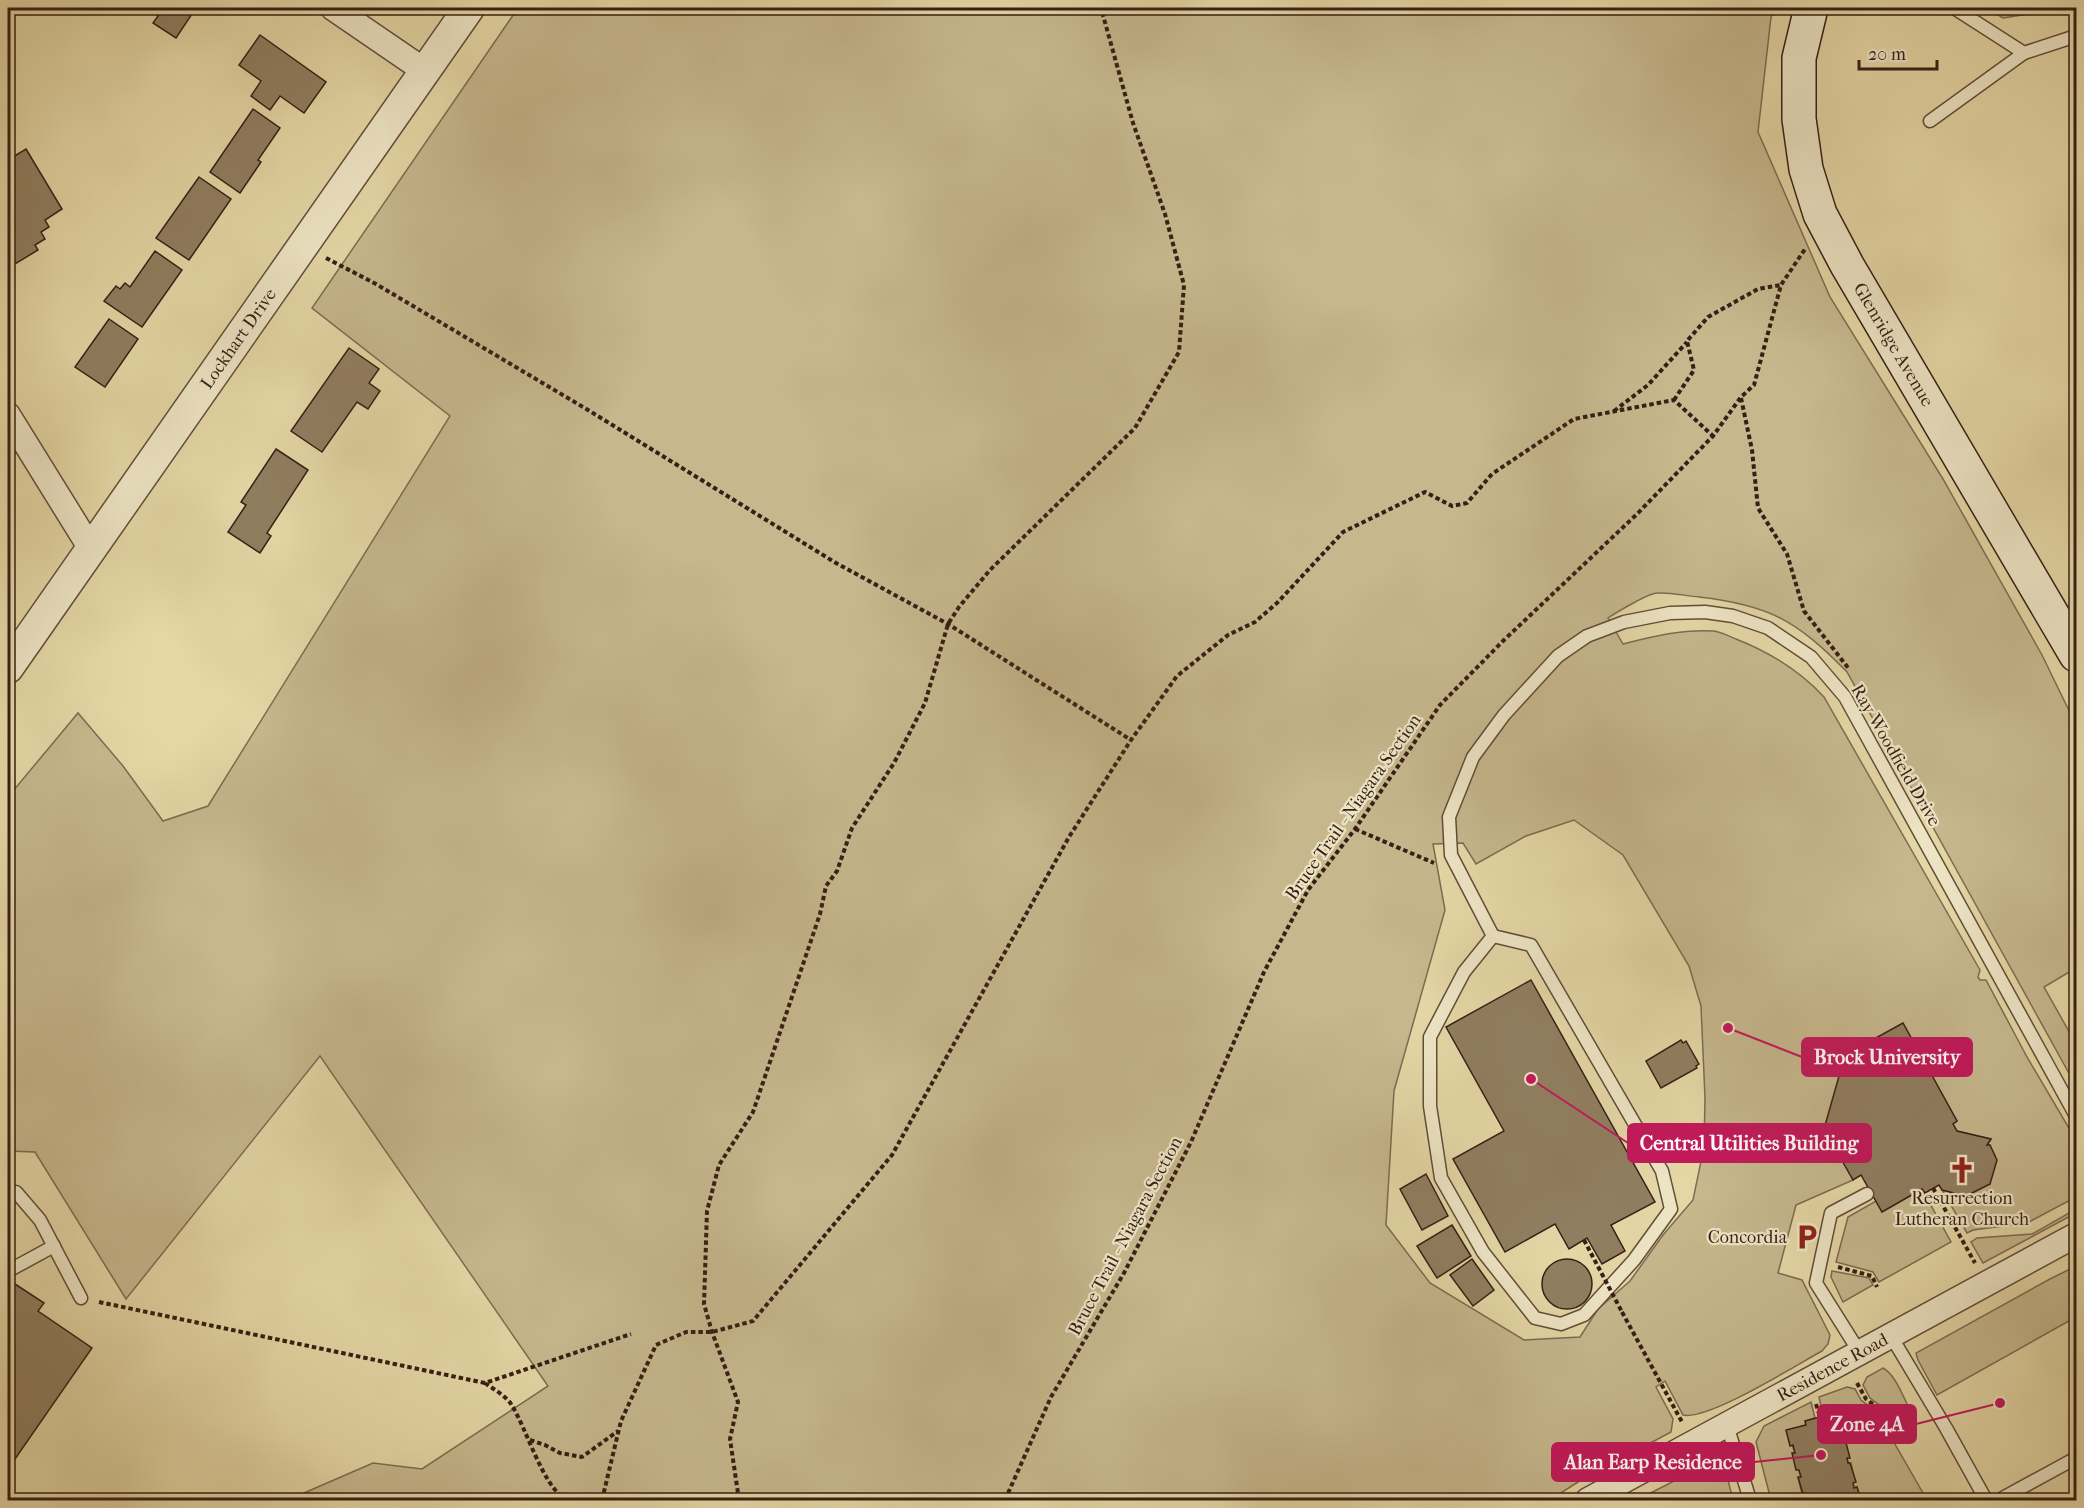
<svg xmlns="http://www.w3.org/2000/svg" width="2084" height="1508" viewBox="0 0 2084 1508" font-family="'IM FELL French Canon',serif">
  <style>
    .green { fill: #c6b78d; stroke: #7e6b51; stroke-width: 1.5; fill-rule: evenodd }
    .building { fill: #907e60; stroke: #361f15; stroke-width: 1.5 }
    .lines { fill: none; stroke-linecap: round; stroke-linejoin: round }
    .service-casing { stroke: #624d39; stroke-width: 15 }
    .minor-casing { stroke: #624d39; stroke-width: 27 }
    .tertiary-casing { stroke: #624d39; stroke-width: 33 }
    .secondary-casing { stroke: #361f15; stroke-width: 36 }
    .path { stroke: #361f15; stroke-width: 4; stroke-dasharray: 4.5 3; stroke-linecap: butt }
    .service { stroke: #ede4c4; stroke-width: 12 }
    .minor { stroke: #ede4c4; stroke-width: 24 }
    .tertiary { stroke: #ede4c4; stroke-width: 30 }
    .secondary { stroke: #ede4c4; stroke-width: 33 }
    .path-bridge { stroke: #361f15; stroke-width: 4; stroke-dasharray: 4.5 3; stroke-linecap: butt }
    .labels { text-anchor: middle; stroke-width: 4.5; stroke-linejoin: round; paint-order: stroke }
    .street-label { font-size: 18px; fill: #361f15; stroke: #ede4c4 }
    .poi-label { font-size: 18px; fill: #361f15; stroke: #ede4c4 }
    .leader { fill: none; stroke: #c2185b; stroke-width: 2 }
    .callout-dot { fill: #c2185b; stroke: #ede4c4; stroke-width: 2 }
    .callout { fill: #c2185b; stroke: #c2185b; stroke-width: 2 }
    .callout-label { font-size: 20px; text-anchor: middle; font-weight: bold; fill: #fff }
  </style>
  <rect width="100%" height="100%" fill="#e4d6a5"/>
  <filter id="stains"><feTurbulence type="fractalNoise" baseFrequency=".00333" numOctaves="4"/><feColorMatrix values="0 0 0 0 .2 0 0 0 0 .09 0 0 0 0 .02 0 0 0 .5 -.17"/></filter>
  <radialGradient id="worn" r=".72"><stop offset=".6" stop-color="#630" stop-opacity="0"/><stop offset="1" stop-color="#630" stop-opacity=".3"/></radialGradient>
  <g class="green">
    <path d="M518,8h1259l-6,9 -13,115 72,165 113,182 99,176 34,70v243l-32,19 32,57v42l-229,-414c-50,-51 -77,-67 -148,-75 -13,-1 -29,-5 -42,-4 -8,0 -40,19 -49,25l15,26c31,-8 60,-15 91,-13 7,1 15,5 22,8 33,13 63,31 88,58l156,273 -2,7 2,3h6l41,77 49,83v57l-49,26 -54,7 -6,3 -25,-43 24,6 24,-12 -1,-39h-2l4,-6 -34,-8 -4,-7 4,-3 -54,-98 -57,32 7,125 -57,25 -18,68 24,7 28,55 -2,9 -6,7c-26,14 -114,70 -139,64l-18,-34 -9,6 17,32 -2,13 -93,50 -28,18h-1259l6,-4 76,-33 49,6 126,-83 -228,-330 -194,243 -91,-147 -27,-1v-354l70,-84 45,53 40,55 45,-15 242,-390 -138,-108zM1574,820l49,35 66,111 12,40 4,92 -1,49 -11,53 -30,35 -33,46 -32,28 -18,28 -56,3 -94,-57 -44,-58 8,-134 51,-181 -12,-66 30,-1 13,21 50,-28z"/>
    <polygon points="1986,8 2068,8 2003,18"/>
    <polygon points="1922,1189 1951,1242 1879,1282 1873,1272 1836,1262 1848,1217 1876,1201 1882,1212"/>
    <polygon points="2076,1209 2076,1213 1983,1263 1971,1242 1977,1238 2032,1234"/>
    <polygon points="2076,1266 2076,1317 1937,1395 1918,1360 1916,1353 2050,1279"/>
    <polygon points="1832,1271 1869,1278 1873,1285 1843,1302 1831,1277"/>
    <path d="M1883,1368c13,7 20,29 27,42l-13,8 -27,-20 -7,-13 4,-8z"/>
    <polygon points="1847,1387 1855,1389 1861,1400 1890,1422 1884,1425 1927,1500 1861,1500 1857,1487 1854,1488 1853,1483 1855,1481 1851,1463 1848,1463 1847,1458 1849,1458 1841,1435 1843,1434 1838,1413 1823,1416 1819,1397"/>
    <polygon points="1811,1402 1815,1418 1805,1421 1806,1425 1787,1430 1795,1453 1793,1453 1801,1477 1798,1478 1802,1494 1805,1493 1807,1500 1771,1500 1756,1442 1764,1426"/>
    <polygon points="1711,1462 1728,1480 1733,1500 1637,1500"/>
  </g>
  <g class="building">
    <polygon points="146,8 196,8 176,38 153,23 158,16"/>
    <polygon points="260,35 326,82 304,113 280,96 270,110 251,96 261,81 239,65"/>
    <polygon points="253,109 280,128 258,160 261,162 240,193 210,172"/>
    <polygon points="26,149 62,209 45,220 49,227 41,232 45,239 35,245 38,250 10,267 8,263 8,160"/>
    <polygon points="199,177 231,199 189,260 156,238"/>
    <polygon points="155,251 182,270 142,327 104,301 116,286 120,289 125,283 130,287"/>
    <polygon points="109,319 138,339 105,387 75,367"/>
    <polygon points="349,348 379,369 369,383 380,391 368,409 357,402 322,452 291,431"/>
    <polygon points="276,449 308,470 267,533 271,536 260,553 228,532 246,505 241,502"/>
    <polygon points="1531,980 1655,1202 1611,1225 1625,1251 1602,1264 1587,1238 1569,1249 1555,1224 1505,1252 1453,1159 1504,1131 1446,1027"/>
    <polygon points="1903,1023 1957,1121 1953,1124 1957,1131 1991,1139 1987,1145 1990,1145 1997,1160 1990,1184 1966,1196 1942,1190 1939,1185 1925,1193 1922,1189 1882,1212 1861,1175 1853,1180 1824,1129 1845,1055"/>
    <polygon points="1681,1040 1683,1043 1686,1041 1699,1064 1696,1066 1697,1068 1661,1088 1646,1061"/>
    <polygon points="1426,1174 1448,1216 1422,1230 1400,1189"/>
    <polygon points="1452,1225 1471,1256 1437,1278 1417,1246"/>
    <polygon points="1472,1259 1494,1290 1473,1306 1450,1275"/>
    <circle cx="1567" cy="1284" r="25"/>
    <polygon points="15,1284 44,1303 38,1311 92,1348 8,1469 8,1295"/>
    <polygon points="1838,1412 1843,1434 1841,1435 1842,1439 1845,1439 1850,1458 1847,1458 1848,1463 1850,1463 1856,1482 1853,1483 1854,1488 1857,1487 1861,1500 1807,1500 1805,1493 1803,1494 1798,1477 1801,1477 1799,1470 1796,1470 1792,1453 1795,1453 1793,1445 1790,1446 1786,1430 1806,1425 1805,1421"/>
  </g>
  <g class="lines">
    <defs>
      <g id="service">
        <polyline points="1954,8 2024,53 2076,36"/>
        <polyline points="1930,121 2024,53"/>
        <polyline points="1493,936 1451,855 1449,817 1473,757 1504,715 1558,656 1587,636 1624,622 1670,613 1705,612 1733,616 1768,628 1811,657 1845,697 2076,1116"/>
        <polygon points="1493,936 1531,945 1662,1171 1671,1209 1634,1260 1584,1315 1561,1324 1535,1318 1483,1252 1441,1178 1430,1106 1430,1037 1464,972"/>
        <polyline points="8,1192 16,1192 40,1220 81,1298"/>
        <polyline points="8,1271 54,1246"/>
        <polyline points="1891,1336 1946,1428 1986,1500"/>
        <polyline points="1860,1353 1816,1283 1831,1213 1867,1194"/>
        <polyline points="1727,1425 1750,1500"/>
        <polyline points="1999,1500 2076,1458"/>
      </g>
      <g id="minor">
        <polyline points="333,8 425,71"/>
        <polyline points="8,415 91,549"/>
        <path id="s1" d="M1588,1500l488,-265"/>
      </g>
      <g id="tertiary">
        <path id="s2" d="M8,668l461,-660"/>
      </g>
      <g id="secondary">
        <path id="s3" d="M1811,8l-12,50v61l7,50 14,45 27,51 229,390"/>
      </g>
    </defs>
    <use href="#service" class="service-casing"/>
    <use href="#minor" class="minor-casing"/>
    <use href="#tertiary" class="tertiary-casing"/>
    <use href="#secondary" class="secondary-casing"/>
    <g class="path">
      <polyline points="326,258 376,284 588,410 836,563 948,624 1131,740"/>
      <polyline points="1741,398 1752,450 1758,508 1787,554 1804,611 1849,669"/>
      <polyline points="1674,400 1694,370 1687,341 1708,317 1758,289 1781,285"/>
      <polyline points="1614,411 1648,385 1687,342"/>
      <polyline points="1355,829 1434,863"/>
      <polyline points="1933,1188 1975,1263"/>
      <polyline points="1838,1267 1872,1276 1877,1287"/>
      <polyline points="99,1302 485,1383 631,1334"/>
      <polyline points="1622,1312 1682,1422"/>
      <path d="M485,1383c8,6 20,12 26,21 16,25 31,81 55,96"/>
      <polyline points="1857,1383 1866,1399 1894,1420"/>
      <polyline points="1816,1404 1820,1417"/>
      <polyline points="530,1440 545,1445 560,1453 582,1457 618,1431"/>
      <polyline points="602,1500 621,1421 656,1345 686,1332 712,1332 753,1321 892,1155 1069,837 1131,740 1177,676 1228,635 1255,622 1277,603 1343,532 1425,492 1452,506 1467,503 1492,474 1574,419 1674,400 1713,436"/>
      <polyline points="739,1500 730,1439 738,1402 712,1332 704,1304 707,1211 719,1165 753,1112 820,914 826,886 837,871 852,828 894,763 925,703 948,624 959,607 990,570 1135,428 1179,352 1184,285 1165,214 1133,123 1101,8"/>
      <polyline points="1005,1500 1051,1397 1124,1273 1191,1142 1264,972 1308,890 1355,829 1440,705 1503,641 1636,515 1713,436 1741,397 1754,385 1781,285 1805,249"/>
    </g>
    <use href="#service" class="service"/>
    <use href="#minor" class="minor"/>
    <use href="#tertiary" class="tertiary"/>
    <use href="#secondary" class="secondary"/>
    <polyline class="path-bridge" points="1584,1240 1622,1312"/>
  </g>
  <defs>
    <symbol id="church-bare" viewBox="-9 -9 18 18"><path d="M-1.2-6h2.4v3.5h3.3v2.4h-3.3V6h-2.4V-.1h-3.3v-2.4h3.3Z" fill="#8f2418" stroke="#ede4c4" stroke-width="2.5" paint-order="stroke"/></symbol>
    <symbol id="parking-bare" viewBox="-9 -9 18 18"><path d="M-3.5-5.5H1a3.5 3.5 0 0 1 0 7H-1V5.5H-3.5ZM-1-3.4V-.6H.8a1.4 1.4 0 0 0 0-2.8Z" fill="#8f2418" stroke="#ede4c4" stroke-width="2.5" paint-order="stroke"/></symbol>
  </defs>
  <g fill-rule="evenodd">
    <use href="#church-bare" x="1943" y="1151" width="38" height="38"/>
    <use href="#parking-bare" x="1788" y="1218" width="38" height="38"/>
  </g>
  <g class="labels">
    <g class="street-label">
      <text dy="6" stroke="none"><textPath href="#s2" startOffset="402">Lockhart Drive</textPath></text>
      <text dy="6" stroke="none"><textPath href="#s3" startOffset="360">Glenridge Avenue</textPath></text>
      <text transform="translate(1896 755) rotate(60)" y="6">Ray Woodfield Drive</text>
      <text transform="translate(1353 807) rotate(-55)" y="6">Bruce Trail - Niagara Section</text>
      <text transform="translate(1125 1236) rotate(-62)" y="6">Bruce Trail - Niagara Section</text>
      <text dy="6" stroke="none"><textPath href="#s1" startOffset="278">Residence Road</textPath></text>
    </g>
    <g class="poi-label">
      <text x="1962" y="1204">Resurrection<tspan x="1962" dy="21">Lutheran Church</tspan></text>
      <text x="1787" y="1243" text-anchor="end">Concordia</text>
    </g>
  </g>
  <path class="leader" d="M1728 1028L1802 1057M1531 1079L1628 1143M2000 1403L1916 1424M1821 1455L1754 1462"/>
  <g class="callout-dot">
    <circle cx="1728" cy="1028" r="6"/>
    <circle cx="1531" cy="1079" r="6"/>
    <circle cx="2000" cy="1403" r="6"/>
    <circle cx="1821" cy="1455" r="6"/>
  </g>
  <g class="callout">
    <rect x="1802" y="1038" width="170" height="38" rx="6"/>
    <rect x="1628" y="1124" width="243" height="38" rx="6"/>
    <rect x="1818" y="1405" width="98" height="38" rx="6"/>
    <rect x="1552" y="1443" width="202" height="38" rx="6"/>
  </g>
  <g class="callout-label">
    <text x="1887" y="1064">Brock University</text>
    <text x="1749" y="1150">Central Utilities Building</text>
    <text x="1867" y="1431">Zone 4A</text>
    <text x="1653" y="1469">Alan Earp Residence</text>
  </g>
  <rect width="2084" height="1508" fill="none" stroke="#e4d6a5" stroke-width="30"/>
  <rect x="9" y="9" width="2066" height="1490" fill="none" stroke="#361f15" stroke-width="3"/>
  <rect x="15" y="15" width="2054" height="1478" fill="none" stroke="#361f15" stroke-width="1.5"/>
  <path d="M1859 60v9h78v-9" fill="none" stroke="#361f15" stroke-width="3"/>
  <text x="1868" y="60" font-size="18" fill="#361f15" stroke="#ede4c4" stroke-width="4.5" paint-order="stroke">20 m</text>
  <rect width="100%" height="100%" filter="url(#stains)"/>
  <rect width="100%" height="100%" fill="url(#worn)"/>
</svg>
